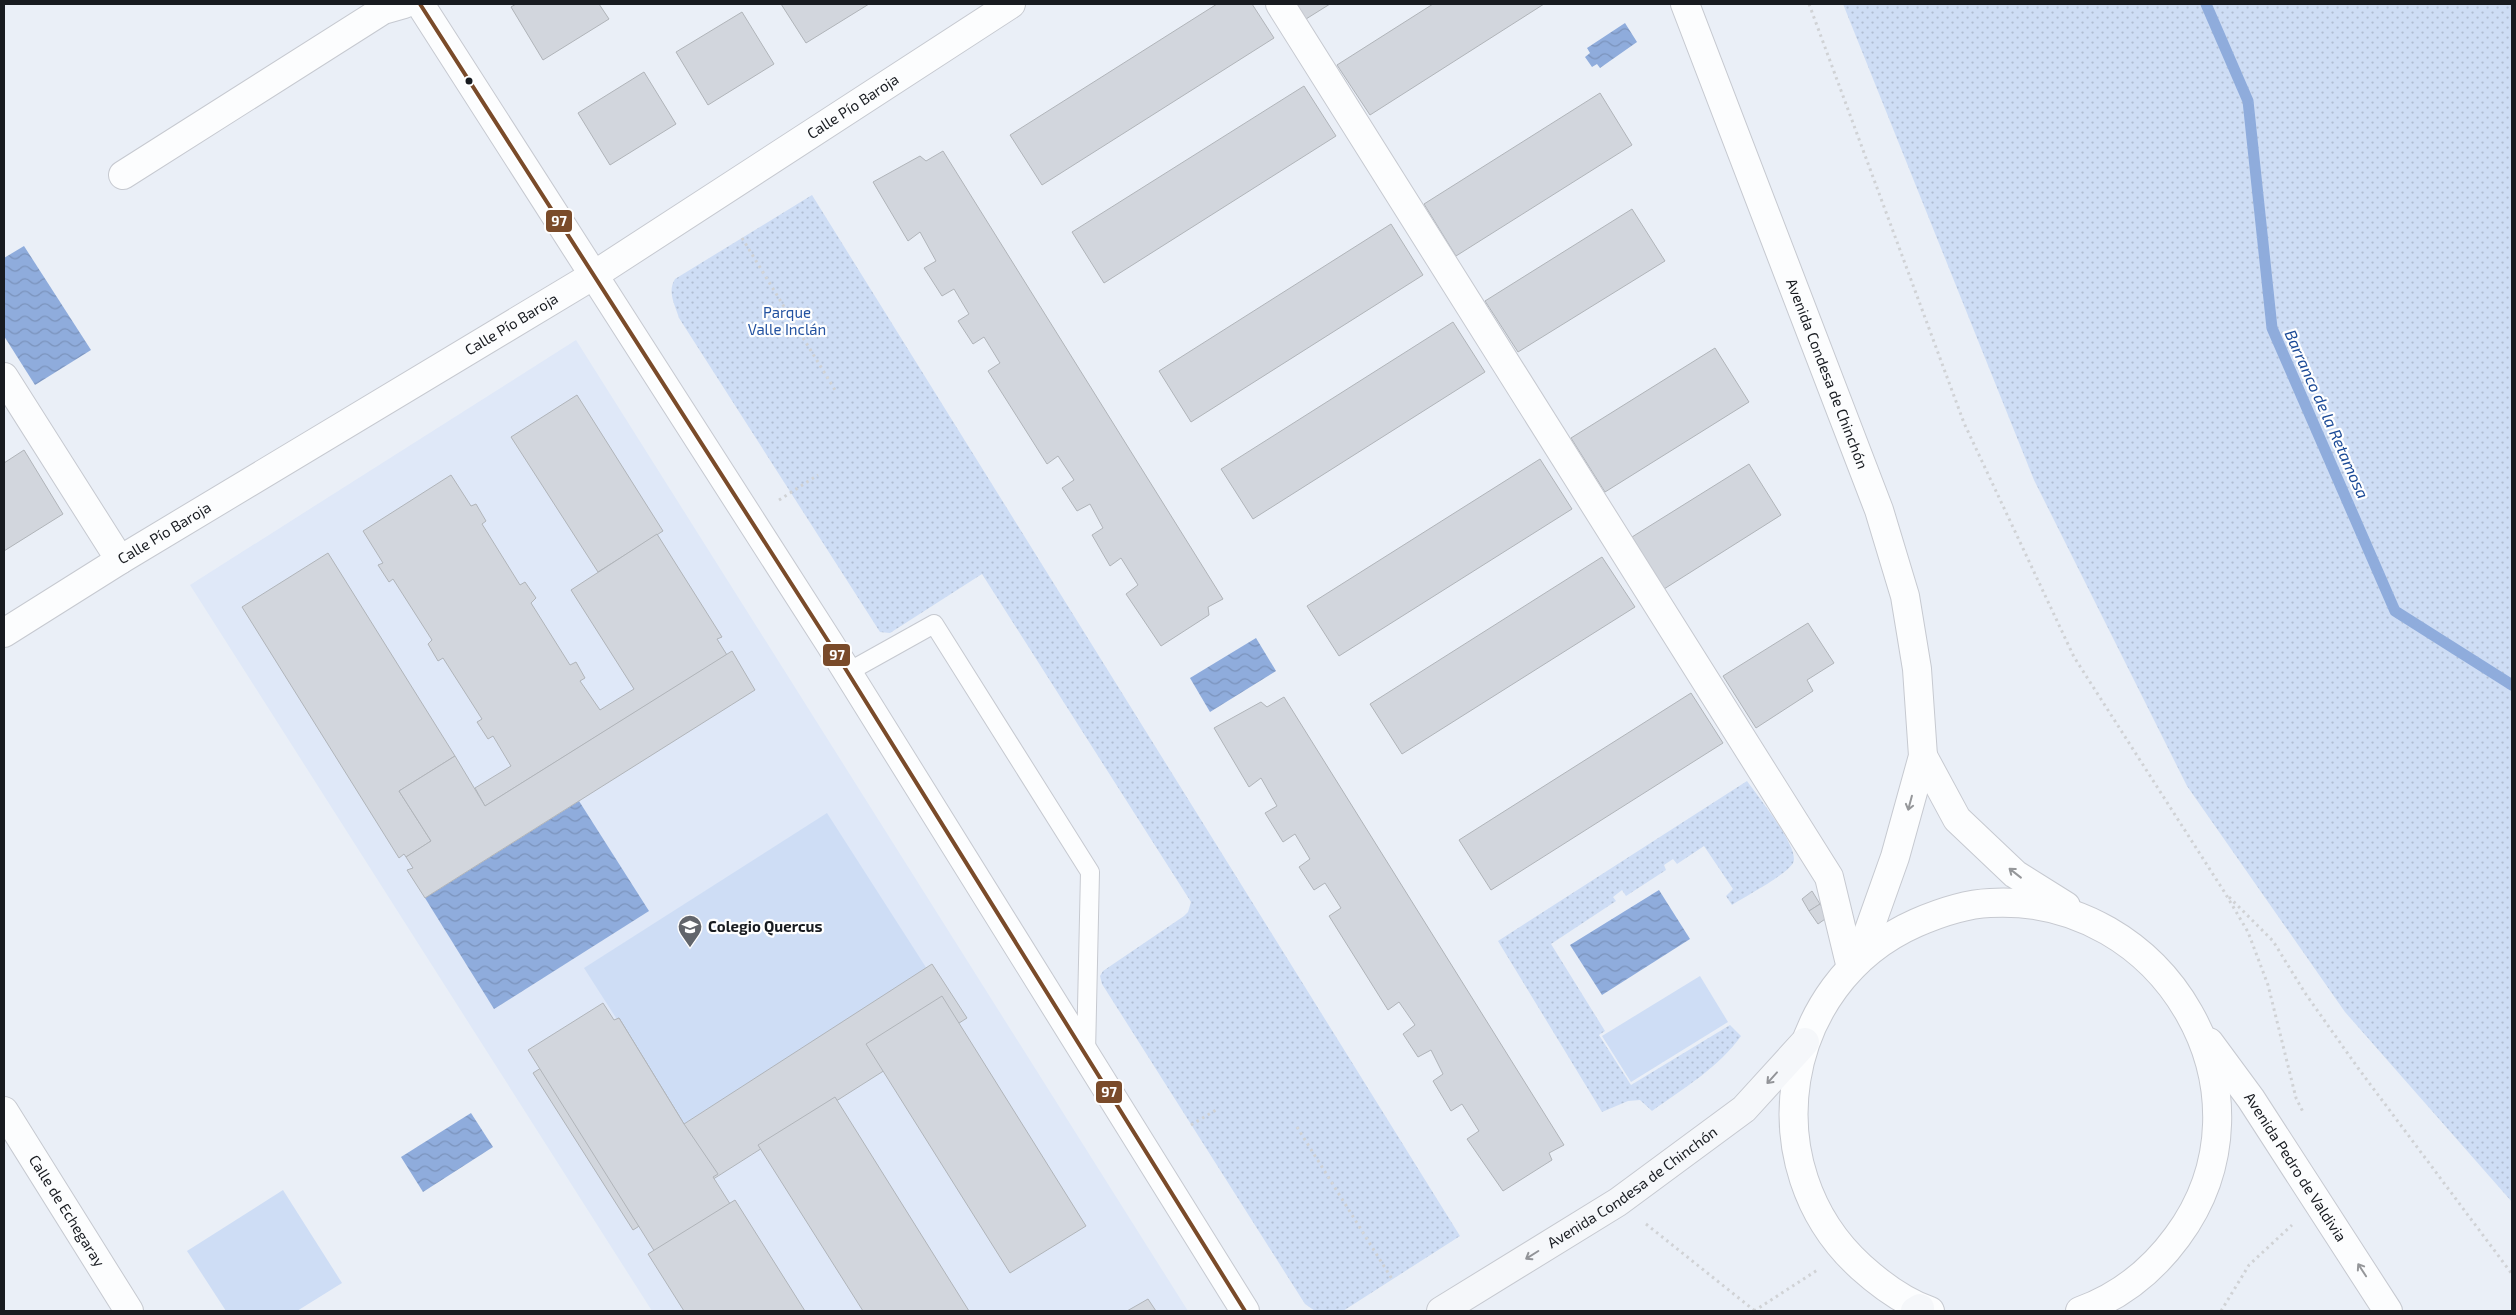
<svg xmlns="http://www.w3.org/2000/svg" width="2516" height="1315" viewBox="0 0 2516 1315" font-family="'Exo 2',sans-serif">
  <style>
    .built { fill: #dfe8f8 }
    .green { fill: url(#green-dots) }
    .pitch { fill: #ceddf5 }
    .water { fill: url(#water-waves) }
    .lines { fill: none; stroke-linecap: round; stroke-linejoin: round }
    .stream { stroke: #8facdc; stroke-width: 11 }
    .building { fill: #d2d6dd; stroke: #b0b4b9 }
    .lane-casing { stroke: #c6c9d0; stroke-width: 20 }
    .street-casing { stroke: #c6c9d0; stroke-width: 30 }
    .secondary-casing { stroke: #c6c9d0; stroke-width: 30 }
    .path { stroke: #d0d2d5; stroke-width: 3; stroke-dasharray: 2.5 4; stroke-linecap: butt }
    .lane { stroke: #fcfdfe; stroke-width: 18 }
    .street { stroke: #fcfdfe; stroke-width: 28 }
    .secondary { stroke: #f5f7fa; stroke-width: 28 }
    .bus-1-casing { stroke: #fff; stroke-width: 8 }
    .bus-1 { stroke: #7a4b2a; stroke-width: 4 }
    .oneway { stroke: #95979a }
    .oneway2 { stroke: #929498 }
    .bus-dot { fill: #181b20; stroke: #fff; stroke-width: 2 }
    .labels { text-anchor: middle; stroke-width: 4.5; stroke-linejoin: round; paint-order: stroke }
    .street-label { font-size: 15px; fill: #181b20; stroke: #fff }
    .park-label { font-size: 15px; fill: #2453a1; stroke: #fff }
    .poi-label { font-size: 15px; font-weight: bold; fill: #181b20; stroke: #fff; text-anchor: start }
    .water-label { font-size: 16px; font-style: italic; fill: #1a4996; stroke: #fff }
    .line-badge { stroke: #fff; stroke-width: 2 }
    .badge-label { font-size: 14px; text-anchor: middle; font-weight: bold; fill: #fff }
  </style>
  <defs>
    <pattern id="green-dots" width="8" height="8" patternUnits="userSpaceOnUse" patternTransform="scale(1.25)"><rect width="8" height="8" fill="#ceddf5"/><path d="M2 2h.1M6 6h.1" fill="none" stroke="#b0bdd2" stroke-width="1.8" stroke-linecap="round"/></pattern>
    <pattern id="water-waves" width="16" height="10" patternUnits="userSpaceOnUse" patternTransform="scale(1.25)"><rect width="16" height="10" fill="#8facdc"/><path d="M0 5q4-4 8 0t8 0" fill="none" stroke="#7b93bc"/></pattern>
  </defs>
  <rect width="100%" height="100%" fill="#eaeff7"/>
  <polygon class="built" points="576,340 1188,1311 652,1311 190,585"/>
  <g class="green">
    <polygon points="1843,4 2512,4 2512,1202 2345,1012 2187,786 2034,480"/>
    <path d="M812,195l648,1041 -117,75h-28l-10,-7 -203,-320 -2,-8 3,-5 81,-55 4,-4 3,-10 -209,-328 -92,59 -10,-1 -201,-314c-4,-13 -12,-26 -4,-39z"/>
    <path d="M1747,781c9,13 54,68 46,82 -7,12 -47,33 -61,42l-6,-9 7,-7 -29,-43 -27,18 -4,-5 -9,6 2,5 -40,26 -4,-6 -9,7 3,4 -65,43 54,87 -6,4 32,50 99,-60 11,11c-22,31 -58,53 -89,75l-12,-11 -12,1 -26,11 -104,-171z"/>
  </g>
  <g class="pitch">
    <polygon points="827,813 927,969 684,1124 584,968"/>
    <polygon points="1700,976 1728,1022 1631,1082 1602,1036"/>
    <polygon points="283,1190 342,1283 297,1311 226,1311 187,1251"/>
  </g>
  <g class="water">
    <polygon points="1625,23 1637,42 1600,68 1597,64 1592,67 1585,57 1590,53 1587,48"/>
    <polygon points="24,246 91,350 35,385 4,336 4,258"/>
    <polygon points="1256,638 1276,671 1210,712 1190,678"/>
    <polygon points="579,801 649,911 494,1009 425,898"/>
    <polygon points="1659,890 1690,939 1602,995 1570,945"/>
    <polygon points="471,1113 493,1147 423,1192 401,1157"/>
  </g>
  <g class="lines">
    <polyline class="stream" points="2206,4 2248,101 2272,328 2395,611 2512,685"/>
  </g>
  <g class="building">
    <polygon points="516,4 599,4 609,19 543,60 511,7"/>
    <polygon points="781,4 869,4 806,43"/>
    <polygon points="1217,4 1252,4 1274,38 1042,185 1010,135"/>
    <polygon points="1296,4 1330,4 1306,19"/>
    <polygon points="1433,4 1544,4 1370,115 1337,65"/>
    <polygon points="742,12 774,64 708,105 676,52"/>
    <polygon points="644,72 676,124 610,165 578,113"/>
    <polygon points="1304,86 1336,136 1104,283 1072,232"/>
    <polygon points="1600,93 1632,145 1456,256 1424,204"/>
    <polygon points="943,151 1223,599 1208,607 1209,615 1161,646 1126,594 1138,585 1121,558 1110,566 1092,535 1103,528 1090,504 1077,511 1062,488 1074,480 1058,456 1047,464 988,371 1000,363 984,337 973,344 958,321 969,314 954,289 942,296 924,268 936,261 920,232 908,241 873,182 920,156 926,161"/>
    <polygon points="1632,209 1665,261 1518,352 1485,301"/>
    <polygon points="1391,224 1423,275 1191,422 1159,371"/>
    <polygon points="1453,322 1485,372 1253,519 1221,469"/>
    <polygon points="1715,348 1749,402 1605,492 1571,438"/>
    <polygon points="577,395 663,531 598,572 511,437"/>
    <polygon points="24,450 63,514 4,551 4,463"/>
    <polygon points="1540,459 1572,509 1339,656 1307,606"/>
    <polygon points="1749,464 1781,515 1664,589 1632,537"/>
    <polygon points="451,475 471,506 476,504 486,521 482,524 520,585 525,582 536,598 531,603 570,665 576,662 585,678 580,681 600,710 634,689 571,590 657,534 722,637 717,639 727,655 485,806 475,788 511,766 493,736 488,739 477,722 482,719 443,658 438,661 428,644 432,640 393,579 389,582 378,565 383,563 363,531"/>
    <polygon points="328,553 455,756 399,791 431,841 406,857 404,854 399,858 242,607"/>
    <polygon points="1602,557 1635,607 1402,754 1370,704"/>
    <polygon points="1808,623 1834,663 1807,680 1813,691 1756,728 1723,676"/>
    <polygon points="732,651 755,690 425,898 407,870 413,868 406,857 431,841 399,791 455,756 485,806"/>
    <polygon points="1691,693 1723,743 1491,890 1459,840"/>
    <polygon points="1284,697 1564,1145 1549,1153 1552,1160 1503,1191 1467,1139 1479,1131 1462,1104 1451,1111 1433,1081 1443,1074 1431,1050 1418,1057 1403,1034 1415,1025 1399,1002 1388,1010 1329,916 1341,908 1325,883 1314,890 1299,867 1310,859 1295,834 1283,842 1265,813 1277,806 1261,778 1249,787 1214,728 1261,702 1267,707"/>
    <polygon points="1812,891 1820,904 1809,911 1802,899"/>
    <polygon points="1820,904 1828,917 1818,924 1809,911"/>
    <polygon points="932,964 967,1018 633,1230 533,1073 619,1018 684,1124"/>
    <polygon points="942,996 1086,1226 1010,1273 866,1044"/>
    <polygon points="603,1003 614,1020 619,1018 684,1124 718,1174 713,1177 798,1311 692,1311 528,1050"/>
    <polygon points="835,1097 969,1311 863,1311 758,1145"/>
    <polygon points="735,1200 805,1311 684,1311 648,1254"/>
    <polygon points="1148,1299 1156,1311 1127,1311"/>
  </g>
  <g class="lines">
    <defs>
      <polyline id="lane" points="848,672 934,624 1090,872 1086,1053"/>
      <g id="street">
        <polyline points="420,4 830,644 1245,1311"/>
        <polyline points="1280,4 1829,877 1851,968"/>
        <path id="s1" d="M1685,4l194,506 26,86 12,73 6,87 -28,101 -37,104"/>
        <polyline points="123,175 383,10 404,4"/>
        <polyline points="4,377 120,560"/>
        <path id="s2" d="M4,633l116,-73 474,-285 417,-271"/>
        <polyline points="1923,756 1957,819 2015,874 2066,906"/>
        <path id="s3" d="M2209,1042l42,57 137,212"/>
        <path id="s4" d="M4,1111l125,200"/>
        <path d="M1930,1311c-26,-9 -49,-26 -69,-44 -110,-100 -81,-284 55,-344 23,-10 49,-19 74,-20 175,-10 293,191 187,334 -25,34 -58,60 -97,74"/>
      </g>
      <g id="secondary">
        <path id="s5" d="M1441,1311l177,-109 126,-93 61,-67"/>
        <polyline points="1915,1311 1920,1308"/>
      </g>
    </defs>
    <use href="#lane" class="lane-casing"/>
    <use href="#street" class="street-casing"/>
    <use href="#secondary" class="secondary-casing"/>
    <g class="path">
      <polyline points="1809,4 1964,423 2074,657 2225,893 2248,932 2268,985 2296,1098 2303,1112"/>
      <polyline points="742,238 835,390"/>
      <polyline points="779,500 818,475"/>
      <polyline points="2229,897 2273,941 2305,993 2358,1068 2512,1274"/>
      <polyline points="1191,1125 1216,1110"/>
      <polyline points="1297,1127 1392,1279"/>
      <polyline points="1646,1224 1755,1311"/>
      <polyline points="1754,1311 1819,1269"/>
      <polyline points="2221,1311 2249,1265 2292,1225"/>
    </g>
    <use href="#lane" class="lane"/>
    <use href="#street" class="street"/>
    <use href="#secondary" class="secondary"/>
    <defs>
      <polyline id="bus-1" points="420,4 830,644 1245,1311"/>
    </defs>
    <use href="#bus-1" class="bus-1-casing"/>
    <use href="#bus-1" class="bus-1"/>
  </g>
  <defs><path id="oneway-shaft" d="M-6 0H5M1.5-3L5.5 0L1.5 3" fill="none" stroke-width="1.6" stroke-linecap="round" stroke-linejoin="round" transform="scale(1.25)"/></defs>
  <g class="oneway">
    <use href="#oneway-shaft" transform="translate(1910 803) rotate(105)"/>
    <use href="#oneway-shaft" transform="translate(2015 873) rotate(-142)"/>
    <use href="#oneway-shaft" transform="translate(2362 1270) rotate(-123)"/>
  </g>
  <g class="oneway2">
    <use href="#oneway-shaft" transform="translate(1772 1078) rotate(132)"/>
    <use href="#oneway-shaft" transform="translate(1532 1255) rotate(148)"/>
  </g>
  <defs>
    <symbol id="school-pin" viewBox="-11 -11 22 30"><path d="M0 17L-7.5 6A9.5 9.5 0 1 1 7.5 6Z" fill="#62656b" stroke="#fff"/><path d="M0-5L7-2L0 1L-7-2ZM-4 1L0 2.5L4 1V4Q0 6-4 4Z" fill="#fff"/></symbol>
  </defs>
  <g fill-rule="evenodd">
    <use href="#school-pin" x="676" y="913" width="28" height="38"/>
  </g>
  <circle class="bus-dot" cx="469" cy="81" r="4.5"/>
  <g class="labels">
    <g class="street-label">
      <text dy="5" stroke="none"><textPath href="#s2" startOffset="999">Calle Pío Baroja</textPath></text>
      <text dy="5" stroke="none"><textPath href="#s2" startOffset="594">Calle Pío Baroja</textPath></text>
      <text dy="5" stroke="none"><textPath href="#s1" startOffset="396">Avenida Condesa de Chinchón</textPath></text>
      <text dy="5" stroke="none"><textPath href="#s2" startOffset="189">Calle Pío Baroja</textPath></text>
      <text dy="5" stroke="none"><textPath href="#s3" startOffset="152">Avenida Pedro de Valdivia</textPath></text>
      <text dy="5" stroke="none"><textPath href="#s5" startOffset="228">Avenida Condesa de Chinchón</textPath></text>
      <text dy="5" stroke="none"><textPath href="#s4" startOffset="118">Calle de Echegaray</textPath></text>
    </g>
    <g class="park-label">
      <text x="787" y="318">Parque<tspan x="787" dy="17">Valle Inclán</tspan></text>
    </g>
    <g class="poi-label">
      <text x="708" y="932">Colegio Quercus</text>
    </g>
    <g class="water-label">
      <text transform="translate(2327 414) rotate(66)" y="6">Barranco de la Retamosa</text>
    </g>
  </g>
  <g class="line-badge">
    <rect x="545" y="209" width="28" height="24" rx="5" fill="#7a4b2a"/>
    <rect x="822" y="643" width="29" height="24" rx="5" fill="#7a4b2a"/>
    <rect x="1095" y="1080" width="28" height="24" rx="5" fill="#7a4b2a"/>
  </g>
  <g class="badge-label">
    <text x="559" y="226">97</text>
    <text x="837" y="660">97</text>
    <text x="1109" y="1097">97</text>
  </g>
  <rect width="2516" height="1315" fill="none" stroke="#181b20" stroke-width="10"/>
</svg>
